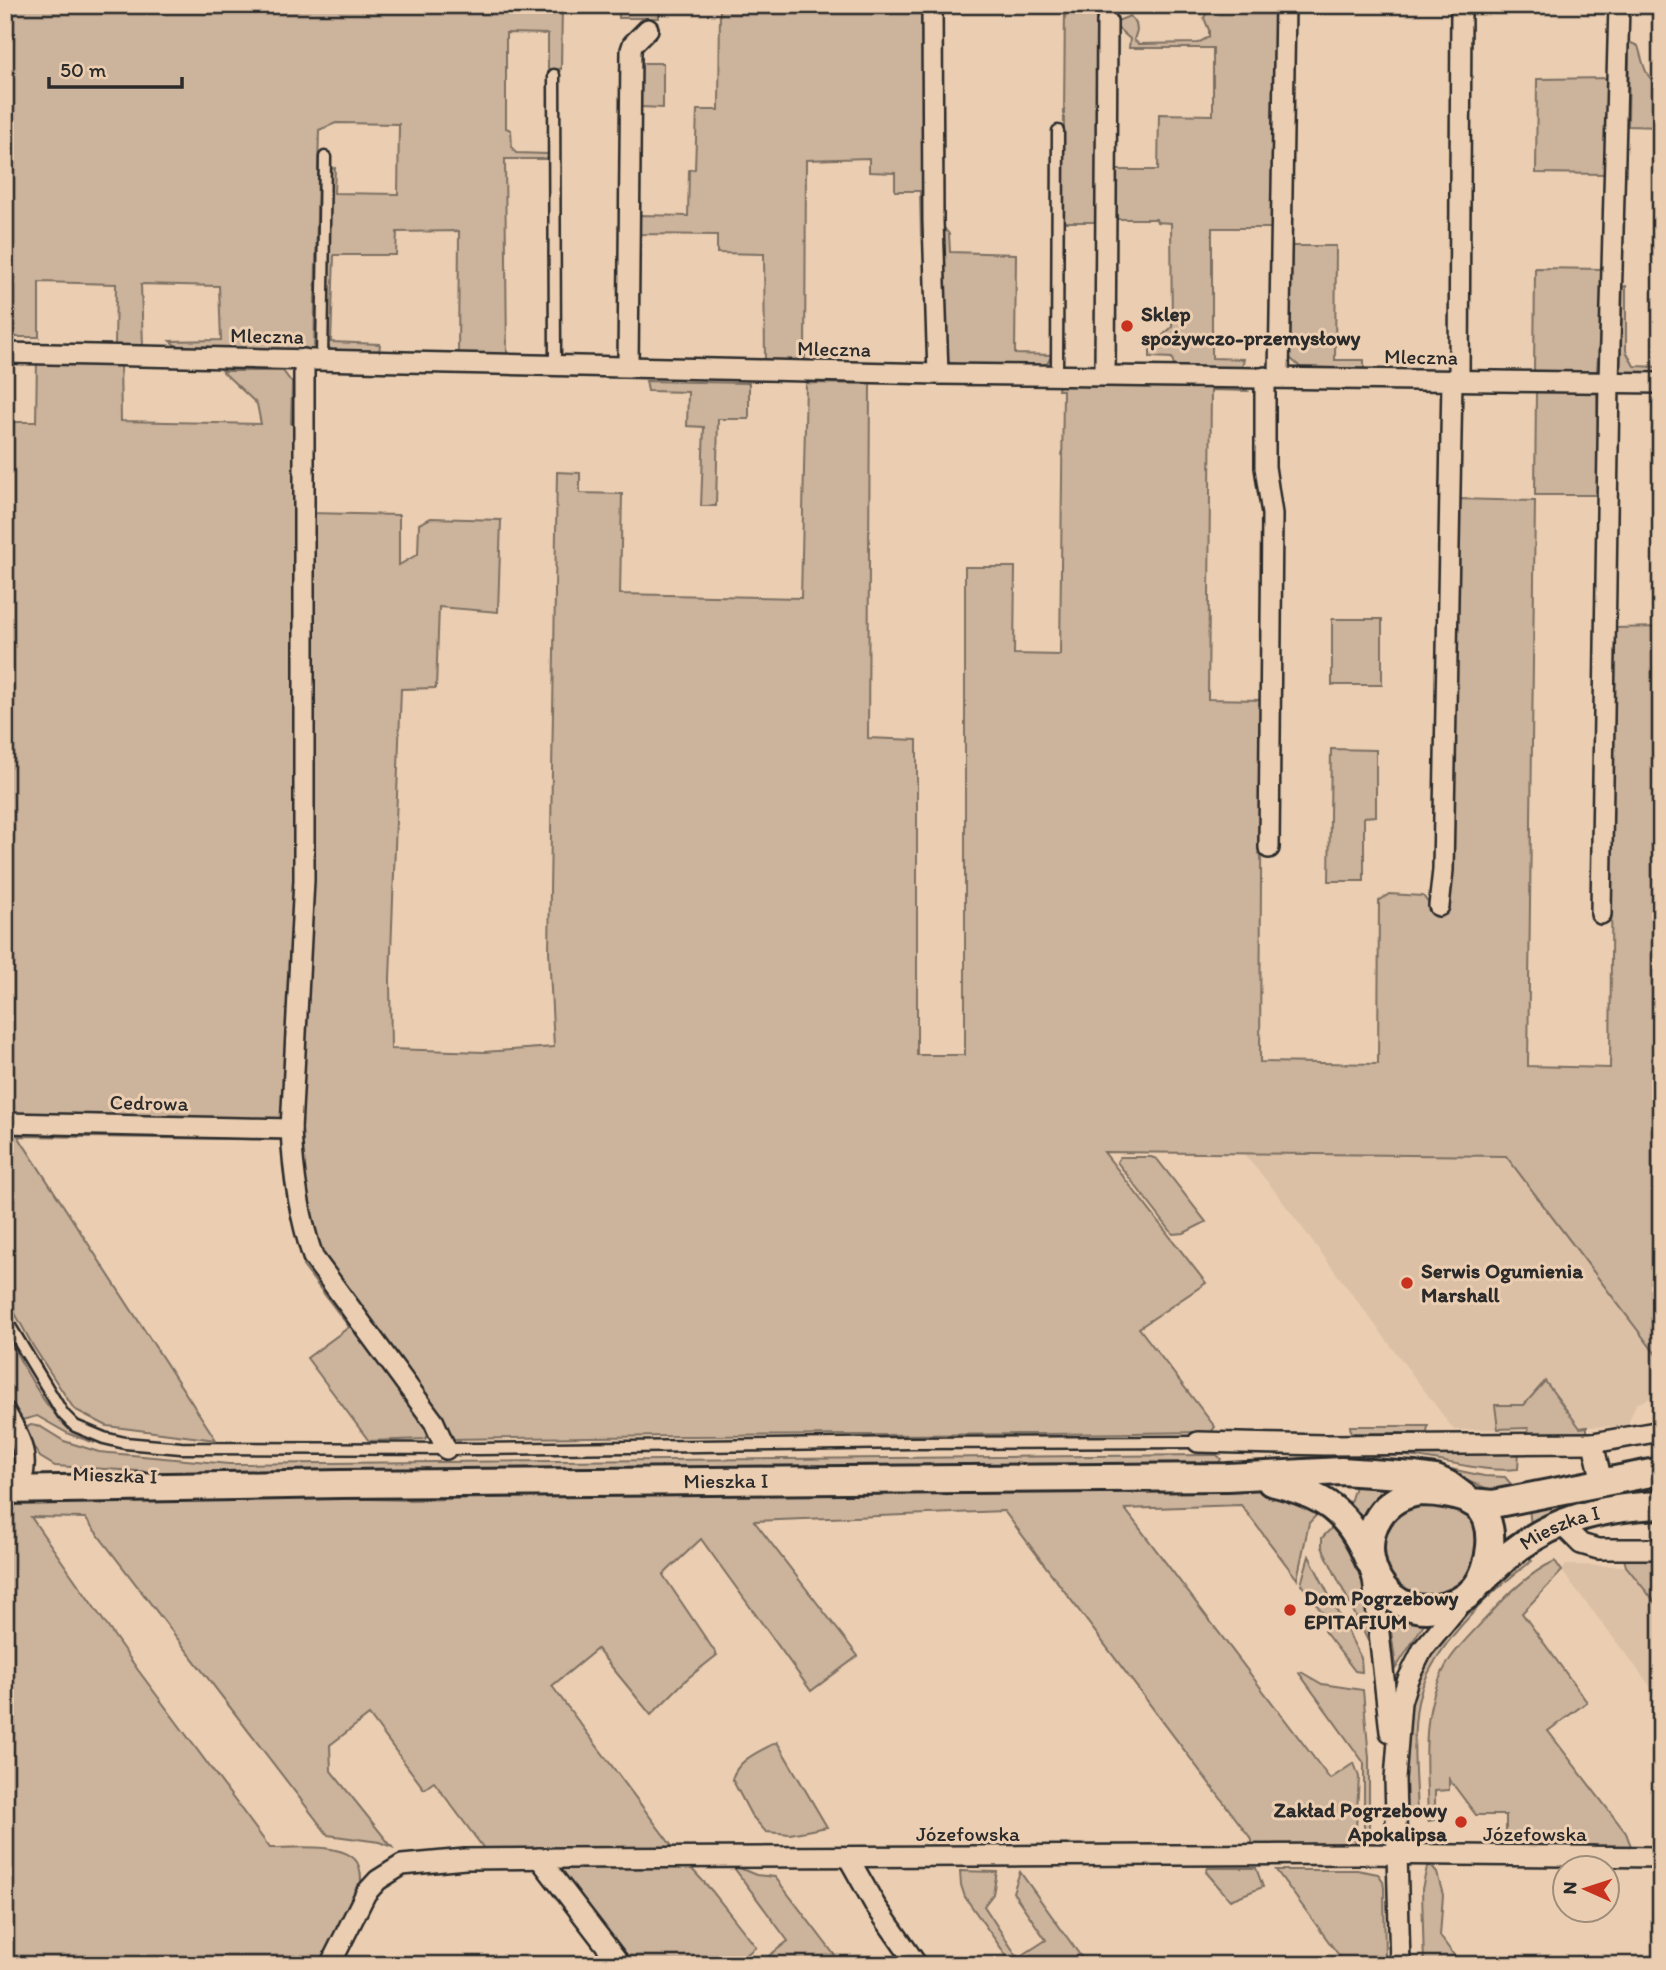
<svg xmlns="http://www.w3.org/2000/svg" width="1666" height="1970" viewBox="0 0 1666 1970" font-family="Itim,sans-serif">
  <style>
    .built { fill: #dbc0a6 }
    .green { fill: #ccb39b; stroke: #7c6f63; stroke-width: 2 }
    .lines { fill: none; stroke-linecap: round; stroke-linejoin: round }
    .lane-casing { stroke: #2b2b2b; stroke-width: 15 }
    .street-casing { stroke: #2b2b2b; stroke-width: 24 }
    .secondary-casing { stroke: #2b2b2b; stroke-width: 32 }
    .lane { stroke: #ebceb1; stroke-width: 10 }
    .street { stroke: #ebceb1; stroke-width: 19 }
    .secondary { stroke: #ebceb1; stroke-width: 26 }
    .poi-dot { fill: #c8321e; stroke: #ebceb1; stroke-width: 2.5 }
    .labels { text-anchor: middle; stroke-width: 6; stroke-linejoin: round; paint-order: stroke }
    .poi-label { font-size: 21px; font-weight: bold; fill: #2b2b2b; stroke: #ebceb1; text-anchor: start }
    .street-label { font-size: 21px; fill: #2b2b2b; stroke: #ebceb1 }
  </style>
  <rect width="100%" height="100%" fill="#ebceb1"/>
  <filter id="ink" filterUnits="userSpaceOnUse"><feTurbulence type="fractalNoise" baseFrequency=".0143" numOctaves="2"/><feDisplacementMap in="SourceGraphic" scale="14" xChannelSelector="R" yChannelSelector="G"/><feConvolveMatrix kernelMatrix="1 2 1 2 8 2 1 2 1" color-interpolation-filters="sRGB"/></filter>
  <g filter="url(#ink)">
    <g class="built">
      <polygon points="1244,1154 1506,1156 1661,1361 1661,1397 1650,1398 1636,1404 1627,1426 1454,1430 1271,1186"/>
      <polygon points="1566,1565 1626,1566 1661,1610 1661,1700 1562,1571"/>
    </g>
    <g class="green">
      <polygon points="5,5 562,5 561,69 548,69 548,34 506,33 506,128 511,130 512,147 516,153 548,154 548,159 505,159 507,357 458,356 459,231 397,232 396,255 334,255 331,342 380,344 379,354 332,351 327,345 330,169 335,168 334,193 398,194 399,124 336,123 319,130 314,349 312,350 178,347 170,341 221,340 219,286 141,284 143,346 115,347 116,284 39,282 39,337 5,337"/>
      <rect x="619" y="5" width="40" height="13"/>
      <polygon points="720,5 940,5 941,224 949,234 950,252 1016,254 1015,354 1052,355 1047,364 1041,366 960,365 929,358 928,236 921,236 920,191 895,191 895,173 869,172 869,158 806,160 805,362 765,362 764,254 717,253 717,235 639,234 640,215 688,216 689,170 695,169 697,110 719,110"/>
      <polygon points="1065,5 1100,5 1102,222 1063,222"/>
      <polygon points="1210,5 1277,5 1274,228 1212,228 1212,358 1244,359 1242,367 1235,368 1174,366 1172,358 1150,357 1150,347 1172,327 1171,223 1157,222 1156,219 1118,219 1112,213 1113,170 1158,170 1159,114 1213,115 1213,48 1129,48 1130,39 1112,23 1130,16 1136,23 1137,30 1134,40 1139,44 1198,43 1209,37 1209,30 1204,18"/>
      <path d="M1629,42l9,4c5,14 6,35 23,38v43l-33,-1z"/>
      <polygon points="640,63 663,63 663,108 641,107"/>
      <polygon points="1610,78 1605,174 1536,173 1537,79"/>
      <polygon points="1290,246 1336,246 1335,360 1364,360 1364,369 1300,367 1290,358 1287,340"/>
      <polygon points="1535,268 1604,269 1597,371 1534,372"/>
      <polygon points="1626,286 1626,351 1634,366 1661,367 1661,375 1626,374 1622,373 1620,368 1622,287"/>
      <path d="M37,358l83,3 1,60 140,3 -4,-20 -35,-33h61l9,12 -1,41h5l14,89 89,2v50l19,-11 1,-30 12,-6 70,2 -3,92 -59,-5 -3,81 -35,1 -11,290 1,70 93,3 70,-5 -5,-96 8,-479 23,1v20l42,1 -2,100 181,4 5,-215 64,1 -2,354 49,2v315h48v-488h50l-1,87 46,1 3,-265h-5l1,-5h178l10,6 -36,-1 -3,309 54,1 -2,362 118,2 1,-163 10,-7 34,2 7,9 15,1 12,-407 78,2 -7,565 82,2 4,-440 47,-1v734l-155,-205 -402,-4 102,131 -67,45 76,99 -4,5c-253,4 -506,2 -759,7l-135,-190 -19,-109 -280,-4 198,304 -109,-14 -33,-17 -41,-63 -28,-51v-873h31z"/>
      <polygon points="646,381 749,383 749,419 718,419 716,506 701,506 704,427 687,426 688,392 648,391"/>
      <polygon points="1536,391 1597,391 1600,495 1535,495"/>
      <rect x="1332" y="619" width="50" height="66"/>
      <polygon points="1331,749 1376,750 1376,816 1364,817 1364,881 1329,881"/>
      <polygon points="1120,1157 1151,1157 1157,1159 1206,1222 1184,1233 1173,1234 1117,1162"/>
      <polygon points="309,1261 429,1430 428,1436 425,1439 369,1441 307,1358 349,1327 303,1266"/>
      <path d="M5,1332c24,42 42,91 90,111l-26,-9 -32,-18 -19,5 -13,-20z"/>
      <polygon points="1545,1381 1580,1428 1587,1427 1587,1435 1529,1436 1528,1428 1498,1429 1495,1405 1524,1405"/>
      <polygon points="31,1425 41,1427 64,1441 99,1452 229,1464 1210,1455 1217,1455 1221,1459 1218,1464 1210,1466 453,1470 236,1477 55,1466 40,1457 22,1429"/>
      <polygon points="1350,1426 1428,1426 1427,1433 1351,1433"/>
      <path d="M1519,1450l-1,19c-35,4 -68,-8 -103,-12 -14,-2 -29,-1 -44,-1v-5z"/>
      <polygon points="1366,1461 1417,1462 1484,1476 1505,1477 1511,1484 1511,1491 1494,1491 1459,1478"/>
      <polygon points="1661,1480 1661,1497 1531,1526 1529,1508"/>
      <path d="M1255,1486l68,22 -14,15 -12,56 -56,-74 -116,4 205,270 24,-16 5,14 -4,68 -30,3 -73,-4v-4l-248,-329 -250,10 104,135 -47,35 -110,-152 -38,36 54,80 -29,23 -37,37 -54,-66 -45,37 128,171 -195,-7 -51,-68 -10,7 -55,-74 -39,30 1,26 61,76 -13,-5 -51,-7 -243,-317 -54,-1 107,153 132,178c22,0 74,-6 87,14 5,8 4,19 4,28l-40,75h-316v-465l280,-3 126,3 235,-6 358,-1z"/>
      <polygon points="1355,1486 1393,1488 1363,1523 1349,1506"/>
      <path d="M1420,1504c20,2 36,6 54,16l5,18 -6,30 -7,9 -16,14 -15,5 -25,-1 -16,-11 -14,-27 5,-29 12,-14z"/>
      <path d="M1337,1522c29,40 30,80 35,127l-50,-102v-9z"/>
      <path d="M1525,1553l7,8c-42,30 -104,90 -114,141 -7,37 -2,76 -1,114h-11l-3,-89 14,-54 38,-55z"/>
      <polygon points="1309,1556 1361,1658 1362,1672 1355,1671 1324,1631 1332,1625 1301,1584"/>
      <polygon points="1627,1556 1661,1556 1661,1610 1626,1566 1624,1559"/>
      <path d="M1555,1561l7,10 -40,42 65,89 -39,29 78,102 6,16 -34,-1 -3,-3h-10l-3,3 -76,-1v-32h-30l-27,-36v11l-14,1v29l-7,1c-1,-56 -10,-113 22,-162 11,-16 26,-30 39,-44 19,-21 40,-42 66,-54z"/>
      <polygon points="1388,1609 1427,1619 1396,1668"/>
      <polygon points="1301,1672 1322,1684 1363,1690 1369,1758 1369,1845 1364,1845 1364,1763 1299,1673"/>
      <path d="M777,1742l50,85 -37,7 -24,-2 -15,-17 -19,-36c6,-20 27,-27 45,-37z"/>
      <polygon points="561,1865 635,1865 691,1868 712,1891 756,1947 733,1965 629,1965 559,1870"/>
      <polygon points="732,1865 756,1875 775,1877 842,1965 770,1965 765,1959 788,1941"/>
      <polygon points="1431,1866 1437,1873 1443,1895 1440,1936 1461,1965 1424,1965 1422,1889 1427,1867"/>
      <polygon points="1208,1868 1256,1868 1263,1887 1230,1900 1206,1872"/>
      <polygon points="1276,1870 1357,1870 1378,1874 1383,1881 1384,1888 1385,1965 1346,1965"/>
      <polygon points="960,1871 997,1872 993,1894 984,1906 1018,1958 1046,1940 1013,1892 1020,1872 1087,1965 1013,1965 965,1897 961,1885"/>
    </g>
    <g class="lines">
      <defs>
        <g id="lane">
          <polyline points="554,75 555,365"/>
          <polyline points="322,360 325,157"/>
          <polyline points="1057,374 1058,131"/>
          <polyline points="5,1318 63,1414 75,1426 104,1438 125,1443 181,1448 479,1449 910,1443 1198,1442"/>
        </g>
        <g id="street">
          <polyline points="932,5 933,221 938,374"/>
          <polyline points="5,353 938,374 1661,383"/>
          <path d="M304,359v521l-13,249c2,44 8,87 22,128l121,165 12,27"/>
          <polyline points="628,366 631,50 633,44 648,29"/>
          <polyline points="1105,375 1107,21"/>
          <polyline points="1265,377 1265,467 1272,514 1269,848"/>
          <polyline points="1279,377 1285,5"/>
          <polyline points="1459,380 1461,5"/>
          <polyline points="1439,906 1443,870 1452,380"/>
          <polyline points="1601,914 1609,382 1619,5"/>
          <polyline points="5,1123 291,1129"/>
          <path d="M5,1412c16,25 28,52 11,79l-11,-16"/>
          <polyline points="1198,1442 1324,1445 1593,1443"/>
          <polyline points="1602,1482 1593,1443 1661,1431"/>
          <polyline points="1560,1523 1581,1544 1598,1549 1661,1549"/>
          <polyline points="1372,1570 1390,1732"/>
          <polyline points="848,1857 875,1905 917,1965"/>
          <polyline points="539,1858 621,1965"/>
          <polyline points="330,1965 366,1893 378,1880 402,1865 465,1859 565,1858 1359,1854 1661,1857"/>
          <polyline points="1400,1965 1395,1779 1401,1702 1408,1679 1423,1649 1462,1602"/>
        </g>
        <g id="secondary">
          <path d="M1271,1482c51,12 78,29 98,79"/>
          <path id="s1" d="M5,1490l336,-6 886,-7 114,-6 74,5 21,3 11,5 24,18 22,2 168,-33"/>
          <path d="M1420,1492c15,0 44,3 56,13 23,17 15,64 -1,83 -9,11 -23,17 -37,20 -77,12 -96,-105 -18,-116z"/>
          <path id="s2" d="M1482,1581c50,-56 105,-73 179,-76"/>
        </g>
      </defs>
      <use href="#lane" class="lane-casing"/>
      <use href="#street" class="street-casing"/>
      <use href="#secondary" class="secondary-casing"/>
      <use href="#lane" class="lane"/>
      <use href="#street" class="street"/>
      <use href="#secondary" class="secondary"/>
    </g>
  </g>
  <g class="poi-dot">
    <circle cx="1127" cy="326" r="7"/>
    <circle cx="1407" cy="1283" r="7"/>
    <circle cx="1290" cy="1610" r="7"/>
    <circle cx="1461" cy="1822" r="7"/>
  </g>
  <g class="labels">
    <g class="poi-label">
      <text x="1141" y="321">Sklep<tspan x="1141" dy="24">spożywczo-przemysłowy</tspan></text>
      <text x="1421" y="1278">Serwis Ogumienia<tspan x="1421" dy="24">Marshall</tspan></text>
      <text x="1304" y="1605">Dom Pogrzebowy<tspan x="1304" dy="24">EPITAFIUM</tspan></text>
      <text x="1447" y="1817" text-anchor="end">Zakład Pogrzebowy<tspan x="1447" dy="24">Apokalipsa</tspan></text>
    </g>
    <g class="street-label">
      <text transform="translate(267 336) rotate(1)" y="7">Mleczna</text>
      <text transform="translate(834 349) rotate(1)" y="7">Mleczna</text>
      <text transform="translate(1421 357) rotate(1)" y="7">Mleczna</text>
      <text transform="translate(149 1103) rotate(1)" y="7">Cedrowa</text>
      <text transform="translate(115 1475) rotate(2)" y="7">Mieszka I</text>
      <text dy="7" stroke="none"><textPath href="#s1" startOffset="721">Mieszka I</textPath></text>
      <text dy="7" stroke="none"><textPath href="#s2" startOffset="96">Mieszka I</textPath></text>
      <text x="968" y="1841">Józefowska</text>
      <text x="1535" y="1841">Józefowska</text>
    </g>
  </g>
  <rect width="1666" height="1970" fill="none" stroke="#ebceb1" stroke-width="28"/>
  <rect x="14" y="14" width="1638" height="1942" fill="none" stroke="#2b2b2b" stroke-width="2.5" filter="url(#ink)"/>
  <g transform="translate(1586 1889) rotate(273)"><circle r="33" fill="#ebceb1" stroke="#9e8d7b" stroke-width="2"/>
  <path d="M0-5L12 26L0 18L-12 26Z" fill="#c8321e"/>
  <text y="-10" font-size="19" font-weight="bold" text-anchor="middle" fill="#2b2b2b">N</text>
  </g>
  <path d="M49 77v10h133v-10" fill="none" stroke="#2b2b2b" stroke-width="3.5"/>
  <text x="60" y="77" font-size="21" fill="#2b2b2b" stroke="#ebceb1" stroke-width="5" paint-order="stroke">50 m</text>
</svg>
